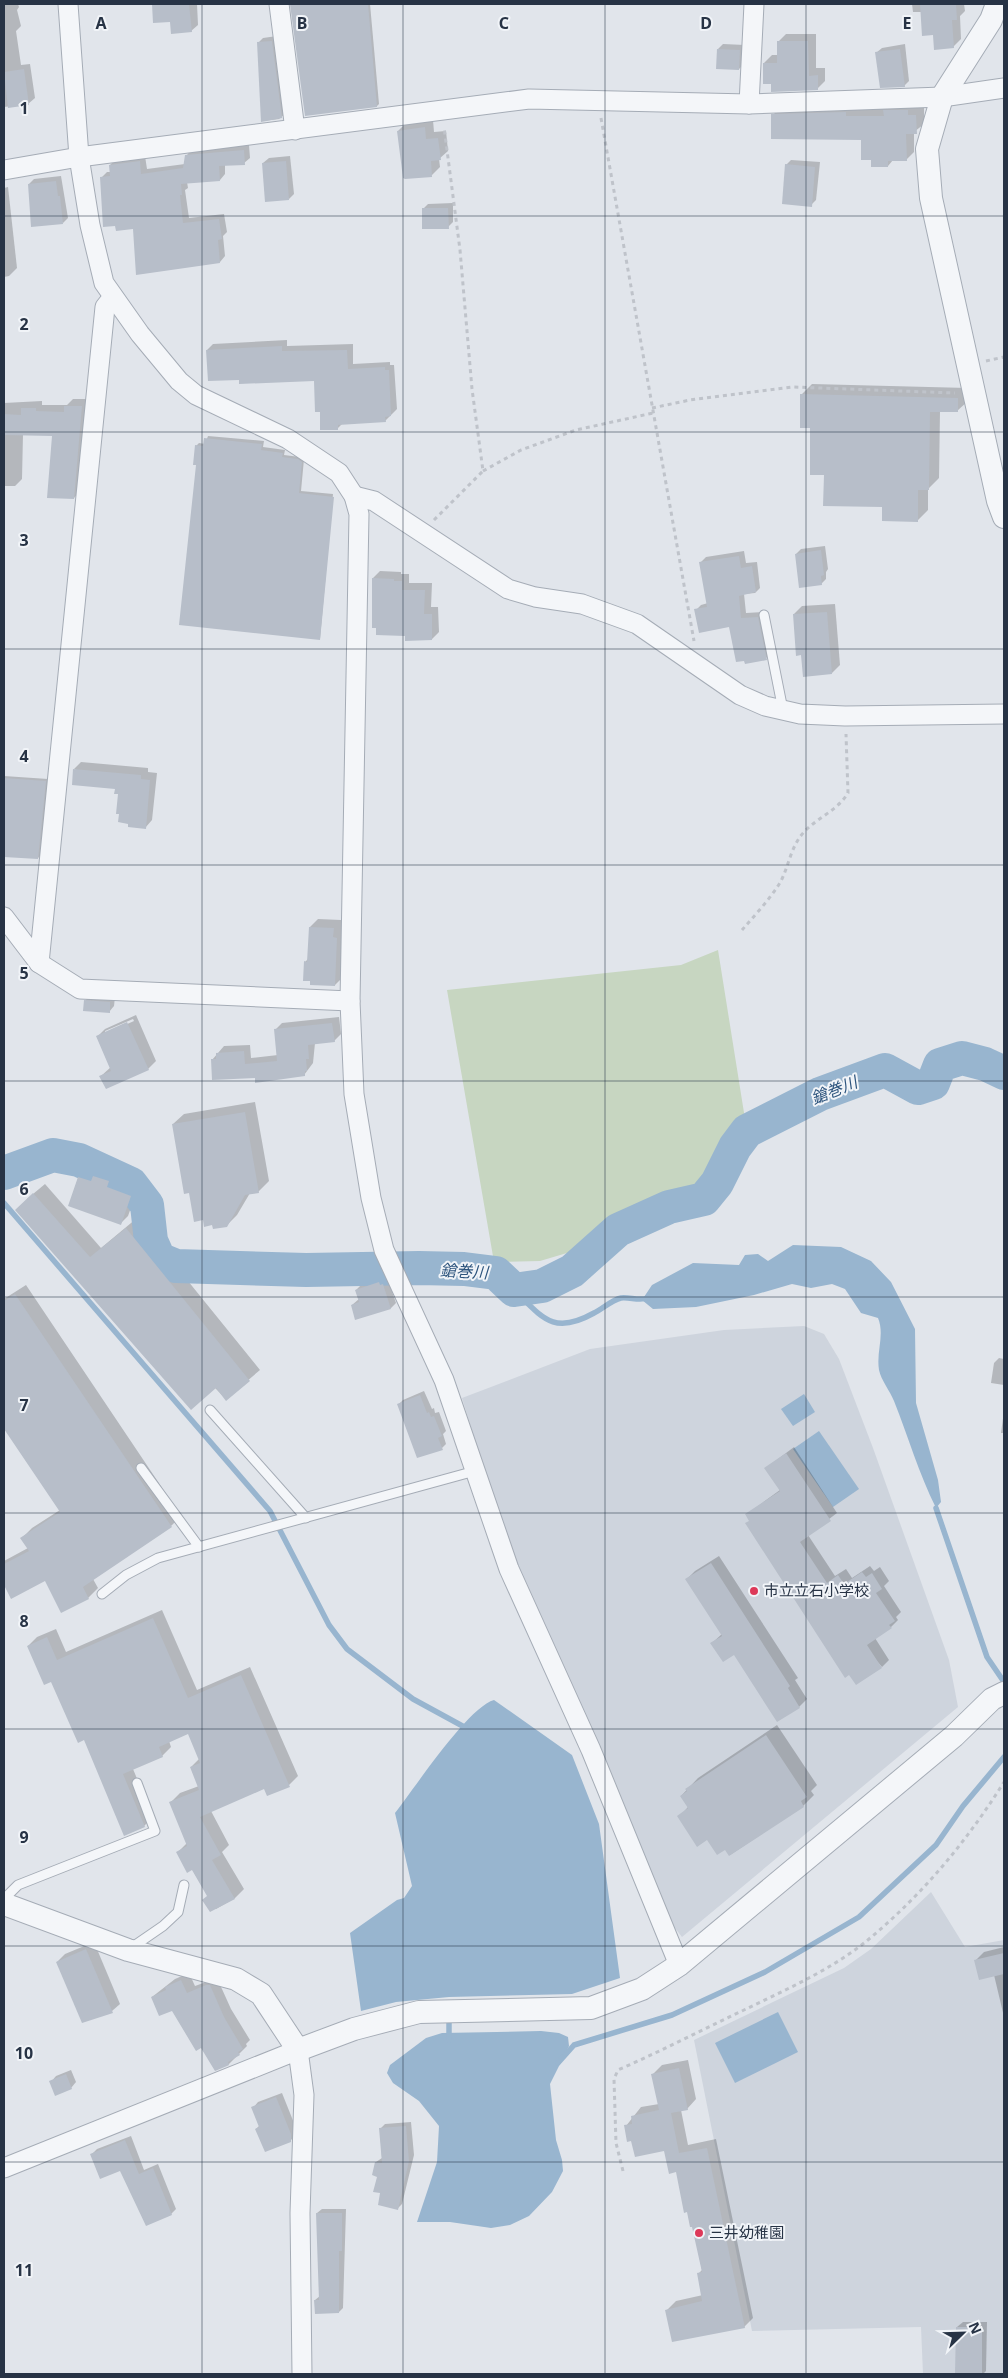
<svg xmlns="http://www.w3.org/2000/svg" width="1008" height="2378" viewBox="0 0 1008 2378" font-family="'Noto Sans','Noto Sans JP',sans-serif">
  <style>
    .built { fill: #ced4dd }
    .green { fill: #c7d6c1 }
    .water { fill: #98b5cf }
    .shadow { fill: #0003; fill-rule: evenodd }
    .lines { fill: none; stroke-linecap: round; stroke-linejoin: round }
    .stream { stroke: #98b5cf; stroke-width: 5.5 }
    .river { stroke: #98b5cf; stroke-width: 34 }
    .building { fill: #b7bec9 }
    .service-casing { stroke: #a5acb6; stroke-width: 11 }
    .minor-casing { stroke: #a5acb6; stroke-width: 21 }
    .tertiary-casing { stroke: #a5acb6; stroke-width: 24 }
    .path { stroke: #bfc3ca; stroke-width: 3; stroke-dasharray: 4 4; stroke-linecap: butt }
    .service { stroke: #f4f6f9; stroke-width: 9 }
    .minor { stroke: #f4f6f9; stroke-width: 19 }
    .tertiary { stroke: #f4f6f9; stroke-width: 22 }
    .grid { fill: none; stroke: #273345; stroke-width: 1; stroke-opacity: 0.55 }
    .poi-dot { fill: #dd3959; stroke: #f1f4f8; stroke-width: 2 }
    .labels { text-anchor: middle; stroke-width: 4; stroke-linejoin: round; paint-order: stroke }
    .poi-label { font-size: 15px; fill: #273345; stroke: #f1f4f8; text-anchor: start }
    .water-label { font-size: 16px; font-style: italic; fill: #2d547d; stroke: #f1f4f8 }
    .grid-label { font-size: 16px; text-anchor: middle; font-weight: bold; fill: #273345; stroke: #f1f4f8; stroke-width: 4; stroke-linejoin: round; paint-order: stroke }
  </style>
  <rect width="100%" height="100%" fill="#e1e5eb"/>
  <g class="built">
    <polygon points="804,1326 824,1334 839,1359 873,1448 949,1660 958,1707 682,1937 671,1923 505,1539 462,1398 590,1349 724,1330"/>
    <polygon points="931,1892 965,1947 1004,1940 1004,2374 923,2374 921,2327 752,2331 694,2040 844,1968 871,1949"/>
  </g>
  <polygon class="green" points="718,950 745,1119 728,1142 710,1178 692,1193 646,1206 577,1250 540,1261 494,1262 447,990 681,965"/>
  <g class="water">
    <path d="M793,1245l48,2 30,14 20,21 24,47 1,74 22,77 3,22 -5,6c-17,-34 -28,-72 -42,-107 -4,-10 -13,-21 -15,-31 -3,-19 6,-35 -1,-52l-17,-5 -16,-24 -13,-5 -21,4 -19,-4 -38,11 -58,12 -43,2 -11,-9 10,-15 41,-22 46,2 6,-10 13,-1 10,7z"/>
    <polygon points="804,1394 815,1412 793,1426 781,1409"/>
    <polygon points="819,1431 859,1489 833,1507 793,1449"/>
    <path d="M494,1700l78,55 27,69 21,154 -48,16 -123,3 -53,5 -35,9 -11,-78 47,-33 7,-2 8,-12 -17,-73c19,-24 73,-106 99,-113z"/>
    <polygon points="778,2012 798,2052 735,2083 715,2043"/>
    <polygon points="541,2031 559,2033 568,2037 569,2046 550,2084 556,2140 562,2160 563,2171 552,2192 529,2216 510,2225 491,2228 450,2222 417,2222 437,2162 439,2126 419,2101 393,2083 387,2073 390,2065 426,2038 442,2033"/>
  </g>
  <g class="shadow">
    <polygon points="4,4 18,4 19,7 17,10 21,26 16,31 21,65 30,64 35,98 28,104 4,107"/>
    <polygon points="153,4 197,4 198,25 191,31 171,21 154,22"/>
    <polygon points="291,4 370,4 379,104 377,106 306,115"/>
    <polygon points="912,4 964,4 965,11 960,16 961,39 953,47 934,34 922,12 913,12"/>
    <polygon points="786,34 816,34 816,68 825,68 825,81 817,89 773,83 764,63 772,55 778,55 778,42"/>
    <polygon points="277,36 287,112 279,119 263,121 258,43 263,38"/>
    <polygon points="723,44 745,45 744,64 739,69 718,49"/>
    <polygon points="905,44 909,81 904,86 876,53 882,48"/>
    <polygon points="915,102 916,108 924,108 924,124 914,132 914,152 906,160 893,160 888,166 872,159 862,139 773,115 781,107 886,109 892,103"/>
    <polygon points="433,120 434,132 446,131 448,151 439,159 440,167 432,175 404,177 398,131 406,123"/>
    <polygon points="249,145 250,158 244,163 225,165 225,174 220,180 187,182 188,188 185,190 189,218 224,214 227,232 223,236 225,256 220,262 138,274 134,228 101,178 107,172 111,172 110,165 116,159 145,156 147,169 185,164 187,155 192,149"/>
    <polygon points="290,156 294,194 289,199 263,163 269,158"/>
    <polygon points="791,160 820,162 816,200 811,205 786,165"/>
    <polygon points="61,176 68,218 63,223 29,184 34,179"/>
    <polygon points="8,187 17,268 9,276 4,277 4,188"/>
    <polygon points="453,203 453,222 448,227 423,209 428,204"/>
    <polygon points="287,340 287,346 353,344 353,364 390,362 390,365 394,365 397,409 385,421 342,424 338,428 321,411 316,380 240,378 207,350 213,344"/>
    <polygon points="812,384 968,388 968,401 957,411 940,411 939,478 928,489 928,510 918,520 883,505 811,427 801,395"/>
    <polygon points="73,399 89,399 81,490 74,498 54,435 23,434 22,479 15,486 4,486 4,403 42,401 42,405 67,405"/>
    <polygon points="208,436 264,441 263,447 285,450 284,455 300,457 304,459 301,491 333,494 320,639 197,463 196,446 199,443 205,444"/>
    <polygon points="825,546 828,569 826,572 826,579 821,584 796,554 801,549"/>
    <polygon points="744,551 746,563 757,562 760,588 755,593 744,594 746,613 763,612 771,653 766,658 730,626 696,610 701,605 708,603 700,563 706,557"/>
    <polygon points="380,571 401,572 401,574 409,574 409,583 432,583 431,607 438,607 439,632 432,639 406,635 373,578"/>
    <polygon points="835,604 840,665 832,673 802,654 794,614 802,606"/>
    <polygon points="81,762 148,768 148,772 157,773 152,820 145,828 116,787 74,769"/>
    <polygon points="4,776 48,779 40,856 38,858 4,855"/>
    <polygon points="318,919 341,920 341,930 345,930 343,977 335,985 305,962 308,959 310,927"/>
    <polygon points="90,996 115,997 114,1006 109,1012 85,1001"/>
    <path d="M136,1015l20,46 -8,8 -47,7 10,-9 -14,-30 8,-8zM133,1019l1,2 -29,13v-3z"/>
    <polygon points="339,1017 341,1034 334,1041 315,1043 313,1063 304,1075 256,1076 212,1060 224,1046 250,1045 251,1058 278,1055 275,1030 282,1023"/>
    <polygon points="255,1102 269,1181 258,1192 250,1193 237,1215 226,1226 213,1224 190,1191 173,1124 184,1114"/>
    <polygon points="102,1168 116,1173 114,1179 138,1188 128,1216 120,1224 79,1177 87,1169 97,1173"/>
    <polygon points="45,1184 101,1248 137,1218 260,1370 226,1399 27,1199"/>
    <polygon points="384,1277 385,1281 388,1280 396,1303 391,1308 356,1319 352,1305 359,1299 356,1290 361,1285"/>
    <polygon points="26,1285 181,1516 171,1526 93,1579 98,1588 88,1598 46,1579 11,1597 4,1583 4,1561 28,1548 22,1538 32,1528 60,1510 4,1427 4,1299"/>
    <polygon points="999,1358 1004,1359 1004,1385 991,1383 994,1363"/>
    <polygon points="424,1391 432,1409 434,1408 435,1413 439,1412 446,1431 443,1434 446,1444 442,1448 398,1405 403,1400"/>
    <polygon points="1004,1411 1004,1433 1001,1433"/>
    <polygon points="794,1447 837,1513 808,1535 835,1576 846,1569 852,1578 870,1566 874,1571 880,1567 889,1581 884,1586 901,1612 896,1617 898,1620 891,1627 875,1638 889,1660 882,1667 747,1514 780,1490 766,1468"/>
    <polygon points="719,1556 798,1678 795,1680 807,1699 799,1707 778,1720 734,1653 712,1643 722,1634 687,1579 695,1571"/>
    <polygon points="162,1610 197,1690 250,1667 298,1776 289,1785 265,1788 211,1811 229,1845 222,1852 244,1889 235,1898 216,1909 192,1869 178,1852 187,1843 171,1802 180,1793 199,1786 191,1767 200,1758 189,1733 169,1741 171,1747 162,1756 133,1769 153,1817 144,1826 84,1739 52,1680 28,1646 37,1637 56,1629 66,1652"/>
    <polygon points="777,1725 817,1785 811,1791 814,1795 803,1806 730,1855 725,1848 679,1817 688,1807 681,1796 698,1778"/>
    <polygon points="94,1942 120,2004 112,2011 57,1962 65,1954"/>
    <polygon points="1004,1947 1004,2017 994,1975 976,1960 984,1952"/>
    <polygon points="189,1973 195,1986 217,1978 231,2009 250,2040 246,2044 247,2046 229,2064 216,2070 202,2046 172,2009 152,1997 175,1979"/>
    <polygon points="688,2060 696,2099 687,2109 681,2110 688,2145 716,2139 753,2318 744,2327 667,2310 676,2301 703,2295 699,2273 702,2270 693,2225 677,2171 665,2150 632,2139 626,2126 641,2107 659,2104 653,2074 662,2065"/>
    <polygon points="71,2070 76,2082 71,2088 51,2082 56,2076"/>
    <polygon points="282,2093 296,2128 296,2135 290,2141 256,2129 260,2125 253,2108 258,2102"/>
    <polygon points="411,2122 414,2155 402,2204 397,2209 382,2192 376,2162 382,2158 380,2129 385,2124"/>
    <polygon points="131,2136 144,2170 158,2164 176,2209 171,2214 121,2169 92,2154 97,2149"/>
    <polygon points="322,2209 346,2209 343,2308 339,2312 315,2300 320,2296 317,2213"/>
    <polygon points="963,2322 987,2322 986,2371 983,2374 957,2374 957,2327"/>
  </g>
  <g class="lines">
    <g class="stream">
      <polyline points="4,1203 270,1511 329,1625 347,1649 413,1699 468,1729"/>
      <path d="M514,1290c28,27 39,46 80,23 8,-4 18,-13 27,-15 9,-1 18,3 27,0"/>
      <polyline points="936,1508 987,1657 1004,1682"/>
      <polyline points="449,2017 449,2040"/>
      <polyline points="558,2063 574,2045 672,2015 765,1972 859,1917 936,1845 963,1806 1004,1757"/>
    </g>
    <polyline class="river" points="4,1173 53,1155 79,1160 131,1184 147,1205 151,1241 159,1259 176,1266 306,1270 419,1268 464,1269 496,1273 514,1290 542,1286 572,1271 618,1230 669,1207 704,1199 717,1183 735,1147 747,1131 820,1094 885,1070 918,1088 933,1083 940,1065 962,1058 985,1064 1004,1073"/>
  </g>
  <g class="building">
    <polygon points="152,4 189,4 192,32 171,34 170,22 153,23"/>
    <polygon points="290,4 368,4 377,107 305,116"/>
    <polygon points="920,4 956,4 957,20 952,20 954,48 934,50 933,35 922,36"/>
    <polygon points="272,41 282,118 261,122 257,42"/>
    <polygon points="777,41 808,41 809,76 818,75 818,90 771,92 771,84 763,84 763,63 777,63"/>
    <polygon points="717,49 740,50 739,70 716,69"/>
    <polygon points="900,49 905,87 880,88 875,52"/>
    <polygon points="24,69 29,105 8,108 4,72"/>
    <polygon points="883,110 908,110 908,115 916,115 917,134 906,134 907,161 888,161 888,167 871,167 871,160 861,160 861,140 771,139 771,114 846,112 846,116 884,116"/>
    <polygon points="425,127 426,139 438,138 441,160 431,161 432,177 405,179 403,178 397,131"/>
    <polygon points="244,150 245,165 219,166 220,181 181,184 182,195 180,195 183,223 219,219 222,239 218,240 220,263 136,275 133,229 116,231 115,226 103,227 100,177 110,176 109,165 140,161 141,174 183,168 185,155"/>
    <polygon points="286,161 289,200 265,202 262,163"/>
    <polygon points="785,164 815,167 812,207 782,204"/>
    <polygon points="56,181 58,196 60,196 63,224 31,227 28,184"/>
    <polygon points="422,208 448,208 449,229 422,229"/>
    <polygon points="282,346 282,351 347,350 348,369 385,367 385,370 389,370 391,416 385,417 386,422 338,425 338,430 320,430 320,412 315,412 314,381 239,384 239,380 208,381 206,350"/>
    <polygon points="800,394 958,398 958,412 930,412 929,490 918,490 918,522 882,521 882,507 823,506 824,475 810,475 810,428 800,428"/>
    <polygon points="64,406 82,406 74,499 47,498 52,436 4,435 4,414 21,415 21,408 36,408 36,411 64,412"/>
    <polygon points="204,438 262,444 261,450 283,453 282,457 298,459 302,462 299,493 334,497 320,640 179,625 196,465 193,465 195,445 203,446"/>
    <polygon points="821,550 824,575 821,576 822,585 799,588 795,554"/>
    <polygon points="739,556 741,568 752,566 756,592 739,596 741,618 758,617 767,660 745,664 744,661 736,662 729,627 699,633 694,609 707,607 699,562"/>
    <polygon points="372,578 394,579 394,581 402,581 402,590 425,590 424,614 432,614 432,640 405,641 405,636 376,635 376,628 372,628"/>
    <polygon points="827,612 832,674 803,677 801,655 796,656 793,614"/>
    <polygon points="73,769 141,775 141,779 150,780 146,829 128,827 128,824 118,822 119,814 116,814 118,794 114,794 115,789 72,785"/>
    <polygon points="4,778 46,781 38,859 4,857"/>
    <polygon points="309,927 334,928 333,937 337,938 335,986 310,985 310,981 303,981 304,961 307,962"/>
    <polygon points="84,1000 110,1002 110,1013 83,1011"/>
    <polygon points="127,1022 149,1070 106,1089 99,1076 111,1071 96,1036"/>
    <polygon points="332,1023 335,1042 308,1045 309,1059 306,1059 307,1071 305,1071 305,1076 255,1083 255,1078 212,1080 211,1059 216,1059 216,1053 244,1051 245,1064 277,1061 274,1029"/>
    <polygon points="245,1112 259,1193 245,1195 227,1227 213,1229 212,1225 204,1227 203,1220 194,1222 189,1193 184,1194 172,1124"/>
    <polygon points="93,1176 109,1181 107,1187 131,1196 121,1225 68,1206 78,1177 91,1181"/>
    <polygon points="33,1193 90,1257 126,1228 250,1381 226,1401 216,1388 191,1410 15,1210"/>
    <polygon points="379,1282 380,1285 383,1284 391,1309 355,1320 351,1305 359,1302 355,1290"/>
    <polygon points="15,1294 172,1527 83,1587 89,1599 61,1613 45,1581 11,1599 4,1585 4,1564 29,1551 20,1538 60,1512 4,1429 4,1301"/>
    <polygon points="420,1395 427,1413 429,1412 431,1417 434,1416 442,1436 438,1438 443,1450 417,1458 397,1404"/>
    <polygon points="786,1453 831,1521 800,1542 827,1583 838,1575 844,1584 862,1572 866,1577 872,1573 882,1589 876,1593 895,1621 889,1625 892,1628 867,1645 882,1668 856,1685 849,1675 845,1678 745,1523 749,1521 745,1514 780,1491 764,1468"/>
    <polygon points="711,1563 790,1686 788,1688 800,1708 777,1722 734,1655 723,1662 710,1643 722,1636 685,1579"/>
    <polygon points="153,1618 188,1698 241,1675 290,1787 267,1796 264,1789 200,1817 221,1855 212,1860 235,1899 210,1912 202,1900 207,1896 192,1870 187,1873 176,1852 187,1846 169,1802 199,1790 190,1767 200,1763 188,1734 159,1747 163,1757 123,1774 145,1827 124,1836 84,1740 78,1743 51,1682 44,1685 27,1646 47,1637 57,1660"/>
    <polygon points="766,1735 807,1797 801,1801 804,1807 729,1856 725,1850 717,1855 707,1840 697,1847 677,1816 688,1808 680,1796 687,1791 685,1789"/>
    <polygon points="86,1949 113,2013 82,2023 56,1962"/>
    <polygon points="1004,1953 1004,1974 979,1980 974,1960"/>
    <polygon points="181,1980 187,1993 206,1985 210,1985 224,2017 243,2049 238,2052 240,2055 228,2062 229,2065 227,2066 215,2071 201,2048 196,2051 172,2011 159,2016 151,1997 166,1990 165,1987"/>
    <polygon points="679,2068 688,2110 671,2113 679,2153 707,2148 745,2328 672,2342 665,2310 702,2301 697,2273 702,2272 692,2227 690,2227 687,2212 684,2213 676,2172 669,2174 664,2151 635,2157 631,2141 627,2142 624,2125 632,2124 631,2116 659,2110 651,2074"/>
    <polygon points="66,2074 72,2089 55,2096 49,2081"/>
    <polygon points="276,2097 291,2134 291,2142 265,2152 255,2129 259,2127 251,2107"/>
    <polygon points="406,2126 409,2161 398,2210 378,2205 380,2193 373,2192 377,2177 372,2175 375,2162 382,2163 379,2128"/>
    <polygon points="125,2140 139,2174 153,2168 172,2215 146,2226 120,2171 100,2179 90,2154"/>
    <polygon points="316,2213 342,2213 342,2251 339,2251 339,2313 315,2314 314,2300 319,2300"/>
    <polygon points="956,2327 982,2327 982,2374 955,2374"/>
  </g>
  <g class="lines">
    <defs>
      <g id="service">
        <polyline points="764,615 783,710"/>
        <polyline points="210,1410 306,1518"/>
        <polyline points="141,1468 199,1547"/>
        <polyline points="102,1594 126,1575 158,1558 475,1471"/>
        <polyline points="4,1899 18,1885 155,1831 137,1783"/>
        <polyline points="131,1948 163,1926 178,1912 184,1885"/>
      </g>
      <g id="minor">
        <polyline points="68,4 79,157 90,225 104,283 140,334 179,381 196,395 288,439 339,473 354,496 359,514 350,1001 354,1094 371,1198 384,1250 444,1380 509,1569 591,1750 679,1965"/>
        <polyline points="279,4 295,130"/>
        <polyline points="749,104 754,4"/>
        <polyline points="4,170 79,157 529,99 749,104 942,97 1004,88"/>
        <polyline points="354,496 374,501 508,589 535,597 582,604 637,624 740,695 765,706 800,714 845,716 1004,714"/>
        <polyline points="4,917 39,963 80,989 350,1001"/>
        <polyline points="39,963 105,307 113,297"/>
        <polyline points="4,2168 298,2050 304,2095 300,2213 302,2374"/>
      </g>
      <g id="tertiary">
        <polyline points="997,4 991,20 942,97 927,149 931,198 998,501 1004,517"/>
        <polyline points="4,1904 128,1950 236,1979 261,1994 298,2050 354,2029 419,2012 591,2008 642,1989 679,1965 954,1736 992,1699 1004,1693"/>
      </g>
    </defs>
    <use href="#service" class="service-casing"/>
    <use href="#minor" class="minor-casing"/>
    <use href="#tertiary" class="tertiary-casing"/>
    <g class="path">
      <polyline points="601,118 694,641"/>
      <polyline points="986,361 1004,357"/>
      <polyline points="652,408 690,400 793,387 955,393"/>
      <polyline points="483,471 521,450 576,430 653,413"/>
      <polyline points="434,520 483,471 472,389 460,250 444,127"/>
      <path d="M742,930c13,-15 29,-32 39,-49 8,-16 10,-35 23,-49 14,-15 33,-21 44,-39l-2,-59"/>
      <path d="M623,2171l-7,-28 -2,-64 4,-9c43,-19 84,-40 126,-60 43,-21 89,-41 125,-71 54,-45 98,-98 135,-157"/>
    </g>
    <use href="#service" class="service"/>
    <use href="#minor" class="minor"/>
    <use href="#tertiary" class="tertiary"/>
  </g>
  <path class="grid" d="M202,4v2370M403,4v2370M605,4v2370M806,4v2370M4,216h1000M4,432h1000M4,649h1000M4,865h1000M4,1081h1000M4,1297h1000M4,1513h1000M4,1729h1000M4,1946h1000M4,2162h1000"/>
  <g class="poi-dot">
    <circle cx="754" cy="1591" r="5"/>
    <circle cx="699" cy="2233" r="5"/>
  </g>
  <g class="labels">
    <g class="poi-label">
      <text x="764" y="1596">市立立石小学校</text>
      <text x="709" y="2238">三井幼稚園</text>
    </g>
    <g class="water-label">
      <text transform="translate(834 1090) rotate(-22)" y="6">鎗巻川</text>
      <text transform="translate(464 1271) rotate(3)" y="6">鎗巻川</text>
    </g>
  </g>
  <g class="grid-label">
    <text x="101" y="29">A</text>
    <text x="302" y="29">B</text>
    <text x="504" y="29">C</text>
    <text x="706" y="29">D</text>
    <text x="907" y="29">E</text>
    <text x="24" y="114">1</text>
    <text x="24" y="330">2</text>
    <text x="24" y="546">3</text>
    <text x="24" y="762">4</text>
    <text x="24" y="979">5</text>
    <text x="24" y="1195">6</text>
    <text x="24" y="1411">7</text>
    <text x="24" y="1627">8</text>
    <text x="24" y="1843">9</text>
    <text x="24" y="2059">10</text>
    <text x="24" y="2276">11</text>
  </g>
  <rect width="1008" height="2378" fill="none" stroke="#273345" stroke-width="10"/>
  <g transform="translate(963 2333) rotate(67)" stroke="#f1f4f8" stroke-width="4" paint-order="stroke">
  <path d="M0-4L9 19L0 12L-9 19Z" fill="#273345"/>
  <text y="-8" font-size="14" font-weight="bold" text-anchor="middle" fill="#273345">N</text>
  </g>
</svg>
